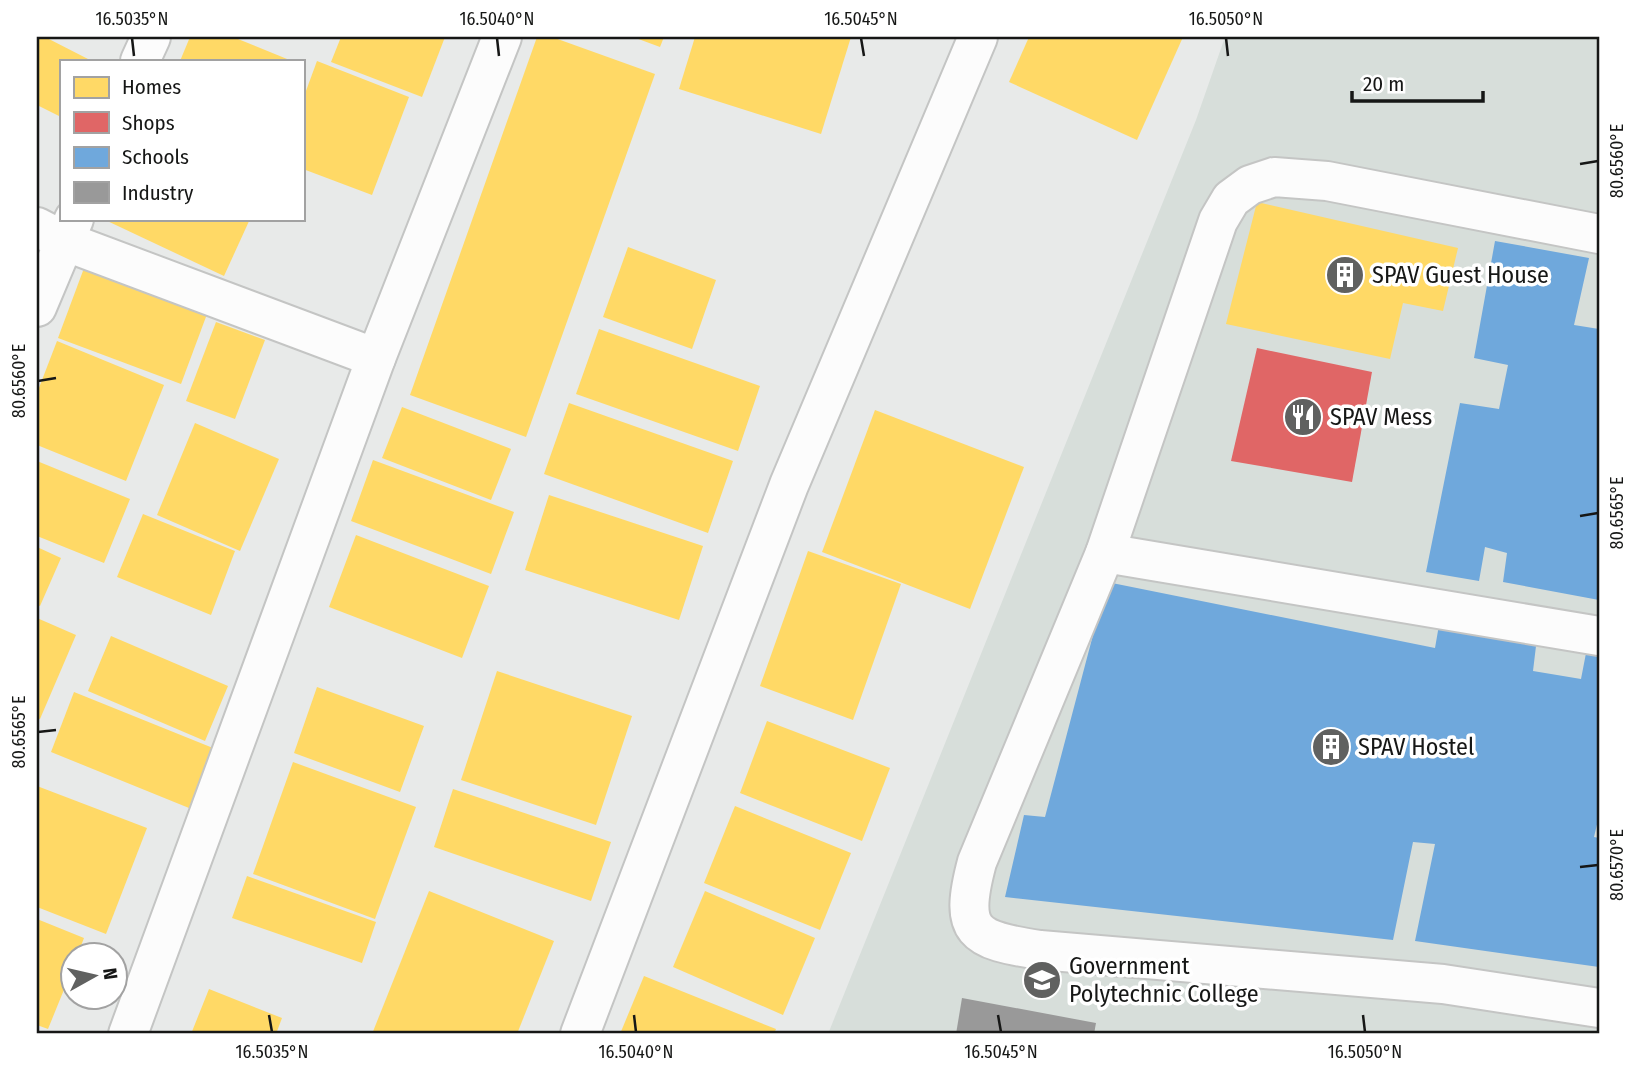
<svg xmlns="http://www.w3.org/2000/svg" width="1636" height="1071" viewBox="0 0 1636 1071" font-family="'Fira Sans Condensed',sans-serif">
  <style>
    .built { fill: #d7deda }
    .homes { fill: #ffd966 }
    .shops { fill: #e06666 }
    .schools { fill: #6fa8dc }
    .industry { fill: #999 }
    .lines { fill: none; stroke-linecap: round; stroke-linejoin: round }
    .minor-casing { stroke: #c4c5c4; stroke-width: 42 }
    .minor { stroke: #fcfcfc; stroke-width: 38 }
    .ticks { fill: none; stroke: #161716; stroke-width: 2.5 }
    .labels { text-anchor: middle; stroke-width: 7; stroke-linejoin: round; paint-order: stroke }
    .poi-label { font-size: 24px; fill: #161716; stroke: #fff; text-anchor: start }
    .neatline { fill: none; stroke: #161716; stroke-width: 2.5 }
    .ticks-label { font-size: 18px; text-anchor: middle; fill: #161716 }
  </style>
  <rect width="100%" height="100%" fill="#e8eae9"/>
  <polygon class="built" points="1225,37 1599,37 1599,1034 828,1034 1196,120"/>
  <g class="homes">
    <polygon points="37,37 45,37 88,59 87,61 61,61 61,112 59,116 37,105"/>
    <polygon points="190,37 233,37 292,61 180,61"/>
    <polygon points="341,37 445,37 422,97 331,62"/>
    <polygon points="537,37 552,37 655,74 526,437 410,395"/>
    <polygon points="633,37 664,37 660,47"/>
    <polygon points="695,37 851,37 821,134 679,89"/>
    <polygon points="1029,37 1183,37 1137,140 1009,82"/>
    <polygon points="317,61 409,97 372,195 303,169 303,99"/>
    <polygon points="1257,202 1458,248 1443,311 1403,303 1390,359 1226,324"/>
    <polygon points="103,219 250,219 224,276"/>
    <polygon points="628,247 716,280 692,349 603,317"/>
    <polygon points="90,252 213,298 181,384 58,338"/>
    <polygon points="216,322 265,340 235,419 186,401"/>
    <polygon points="599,329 760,386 738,451 576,394"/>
    <polygon points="57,341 164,385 126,481 37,445 37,393"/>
    <polygon points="569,403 733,461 708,533 544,474"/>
    <polygon points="402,407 511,449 491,500 382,458"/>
    <polygon points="875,410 1024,467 970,609 822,552"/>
    <polygon points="195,423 279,459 240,551 157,515"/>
    <polygon points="373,460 514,512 491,574 351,521"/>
    <polygon points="37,461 130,499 104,563 37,536"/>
    <polygon points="549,495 703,546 679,620 525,570"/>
    <polygon points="143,514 235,551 211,615 117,577"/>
    <polygon points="356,535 489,586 462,658 329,607"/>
    <polygon points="37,547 61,558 40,606 37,605"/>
    <polygon points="808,551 901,584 853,720 760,686"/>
    <polygon points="37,618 76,635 40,719 37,718"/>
    <polygon points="111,636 228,686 205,741 88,691"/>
    <polygon points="497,671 632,716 596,825 461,780"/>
    <polygon points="317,687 424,726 400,792 294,753"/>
    <polygon points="74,692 213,748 189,808 51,752"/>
    <polygon points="767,721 890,768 862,841 740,793"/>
    <polygon points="293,762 416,807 375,919 253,874"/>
    <polygon points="37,786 147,828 106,934 37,907"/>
    <polygon points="453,789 611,842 591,901 434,847"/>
    <polygon points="735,806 851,853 820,930 704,883"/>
    <polygon points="247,876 376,922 362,963 232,918"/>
    <polygon points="429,891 554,941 517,1034 372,1034"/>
    <polygon points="705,891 815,938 783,1015 673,967"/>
    <polygon points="37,919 84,938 77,956 74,956 74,965 48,1029 37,1025"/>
    <polygon points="644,976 776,1029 774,1034 620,1034"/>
    <polygon points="209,989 282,1018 276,1034 191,1034"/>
  </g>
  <polygon class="shops" points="1257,348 1372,372 1352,482 1231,461"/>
  <g class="schools">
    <polygon points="1495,241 1589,258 1574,325 1599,329 1599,600 1503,582 1507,553 1485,547 1479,581 1426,572 1460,403 1499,409 1508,365 1474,358"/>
    <polygon points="1107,582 1435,648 1439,625 1536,646 1533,671 1581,679 1587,648 1599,650 1599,816 1594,837 1599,838 1599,967 1415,941 1435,844 1413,842 1393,940 1005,897 1024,815 1045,817"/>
  </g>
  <polygon class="industry" points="962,998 1096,1023 1094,1034 956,1034"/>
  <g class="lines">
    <defs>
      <g id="minor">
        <polyline points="140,61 151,37"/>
        <polyline points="37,227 64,241 376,358"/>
        <path d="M1599,234l-272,-53 -53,-4 -24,8 -19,14 -13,22 -113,332 -128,309c-19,71 -4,78 63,88l403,34 156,24"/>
        <polyline points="37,307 74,219"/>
        <polyline points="1105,553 1599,636"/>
        <polyline points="128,1034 376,358 502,37"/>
        <polyline points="580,1034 789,485 978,37"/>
      </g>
    </defs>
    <use href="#minor" class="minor-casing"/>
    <use href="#minor" class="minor"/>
  </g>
  <path class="ticks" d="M132,38l2,18M497,38l2,18M861,38l3,18M1226,38l2,18M1580,164l18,-3M38,381l18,-3M1580,516l18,-3M38,732l18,-2M1580,867l18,-2M269,1015l3,17M634,1015l2,17M998,1015l3,17M1363,1015l2,17"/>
  <defs>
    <symbol id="building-disc" viewBox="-11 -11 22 22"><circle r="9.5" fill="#606160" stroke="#fff"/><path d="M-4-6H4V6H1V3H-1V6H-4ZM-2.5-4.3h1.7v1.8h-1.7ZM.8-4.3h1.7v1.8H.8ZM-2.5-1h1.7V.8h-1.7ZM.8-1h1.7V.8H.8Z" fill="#fff"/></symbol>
    <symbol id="restaurant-disc" viewBox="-11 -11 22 22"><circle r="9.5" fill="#606160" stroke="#fff"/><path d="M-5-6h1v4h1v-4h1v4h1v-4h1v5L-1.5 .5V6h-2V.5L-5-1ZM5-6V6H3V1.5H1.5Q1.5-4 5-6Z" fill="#fff"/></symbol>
    <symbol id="university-disc" viewBox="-11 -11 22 22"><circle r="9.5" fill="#606160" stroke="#fff"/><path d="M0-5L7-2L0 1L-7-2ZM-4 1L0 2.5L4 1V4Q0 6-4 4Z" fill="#fff"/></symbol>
  </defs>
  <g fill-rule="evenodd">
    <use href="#building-disc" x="1323" y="253" width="44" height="44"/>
    <use href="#restaurant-disc" x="1281" y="395" width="44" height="44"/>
    <use href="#building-disc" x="1309" y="725" width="44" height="44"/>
    <use href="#university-disc" x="1020" y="958" width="44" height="44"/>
  </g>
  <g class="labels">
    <g class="poi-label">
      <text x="1372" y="283">SPAV Guest House</text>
      <text x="1330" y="425">SPAV Mess</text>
      <text x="1358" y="755">SPAV Hostel</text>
      <text x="1069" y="974">Government<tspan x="1069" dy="28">Polytechnic College</tspan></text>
    </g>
  </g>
  <rect width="1636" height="1071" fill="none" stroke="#ffffff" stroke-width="77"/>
  <rect x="60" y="60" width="245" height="161" fill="#ffffff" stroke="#a2a2a2" stroke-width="2"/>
  <rect x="74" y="77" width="35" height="21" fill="#ffd966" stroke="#a2a2a2" stroke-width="2"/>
  <text x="122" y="94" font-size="21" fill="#161716">Homes</text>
  <rect x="74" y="112" width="35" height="21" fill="#e06666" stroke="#a2a2a2" stroke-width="2"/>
  <text x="122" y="130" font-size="21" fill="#161716">Shops</text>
  <rect x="74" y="147" width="35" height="21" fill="#6fa8dc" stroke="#a2a2a2" stroke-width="2"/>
  <text x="122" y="164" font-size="21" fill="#161716">Schools</text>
  <rect x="74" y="182" width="35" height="21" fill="#999999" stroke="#a2a2a2" stroke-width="2"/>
  <text x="122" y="200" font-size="21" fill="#161716">Industry</text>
  <g transform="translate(94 976) rotate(82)"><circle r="33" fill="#ffffff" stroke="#a2a2a2" stroke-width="2"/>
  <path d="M0-5L12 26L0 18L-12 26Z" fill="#606160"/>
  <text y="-10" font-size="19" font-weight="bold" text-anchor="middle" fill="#161716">N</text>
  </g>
  <path d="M1352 91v10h131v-10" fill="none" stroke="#161716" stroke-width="3.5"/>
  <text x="1363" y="91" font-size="21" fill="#161716" stroke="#ffffff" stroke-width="5" paint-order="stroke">20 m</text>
  <rect x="38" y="38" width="1560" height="994" class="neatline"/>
  <g class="ticks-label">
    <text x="132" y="25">16.5035°N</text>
    <text x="497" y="25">16.5040°N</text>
    <text x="861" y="25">16.5045°N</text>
    <text x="1226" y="25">16.5050°N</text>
    <text transform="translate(1617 161) rotate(-90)" y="6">80.6560°E</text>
    <text transform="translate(19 381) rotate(-90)" y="6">80.6560°E</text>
    <text transform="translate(1617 513) rotate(-90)" y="6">80.6565°E</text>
    <text transform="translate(19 732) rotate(-90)" y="6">80.6565°E</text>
    <text transform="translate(1617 865) rotate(-90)" y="6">80.6570°E</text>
    <text x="272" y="1058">16.5035°N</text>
    <text x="636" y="1058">16.5040°N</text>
    <text x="1001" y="1058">16.5045°N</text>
    <text x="1365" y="1058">16.5050°N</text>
  </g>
</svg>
